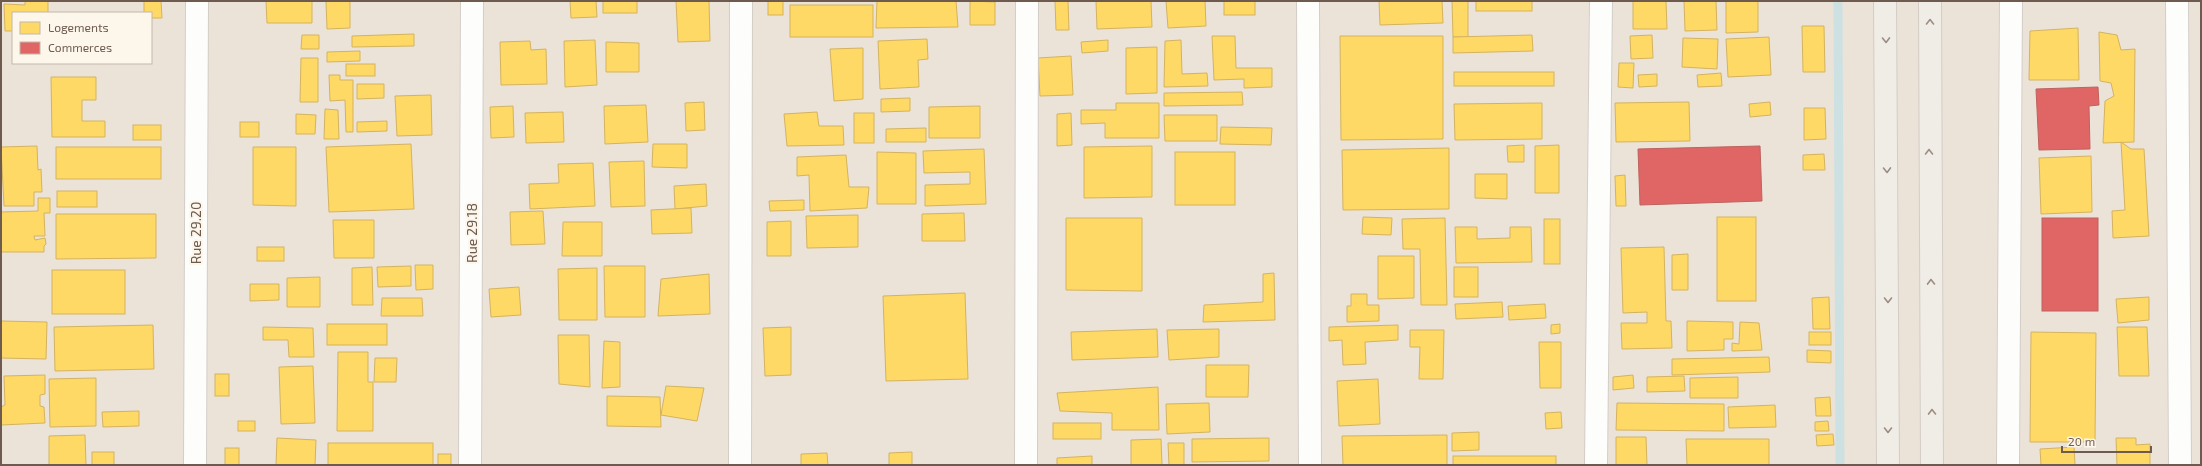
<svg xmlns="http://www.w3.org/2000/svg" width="2202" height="466" viewBox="0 0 2202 466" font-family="'Exo 2',sans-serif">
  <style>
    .residential { fill: #ece3d8; fill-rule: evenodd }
    .homes { fill: #ffd966; stroke: #d4b35f }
    .shops { fill: #e06666; stroke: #be625f }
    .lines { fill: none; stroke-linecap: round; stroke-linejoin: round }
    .stream { stroke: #cde1e3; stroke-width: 9 }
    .minor-casing { stroke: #d3cdc8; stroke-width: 24 }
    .primary-casing { stroke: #d3ccc7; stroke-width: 24 }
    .minor { stroke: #fdfdfc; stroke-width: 22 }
    .primary { stroke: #f0ece6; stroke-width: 22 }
    .oneway { stroke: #9c8d83 }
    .labels { text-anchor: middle; stroke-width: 4; stroke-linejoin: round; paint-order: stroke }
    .street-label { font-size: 14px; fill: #6e5a4e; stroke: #fcf6eb }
  </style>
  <rect width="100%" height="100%" fill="#f4f0ea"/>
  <path class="residential" d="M1,1h2200v464h-2200zM13,13h138v50h-138z"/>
  <g class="homes">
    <polygon points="25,1 48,1 48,13 13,13 13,31 5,31 4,4 25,5"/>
    <polygon points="144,1 161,1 162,18 151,18 151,13 144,13"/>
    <polygon points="266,1 312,1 312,23 267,23"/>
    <polygon points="326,1 350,1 350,28 327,29"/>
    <polygon points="570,1 596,1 597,17 571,18"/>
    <rect x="603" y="1" width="34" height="12"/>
    <polygon points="676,1 709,1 710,41 678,42"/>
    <rect x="768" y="1" width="15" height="14"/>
    <polygon points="877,1 956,1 958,27 876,28"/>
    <polygon points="970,1 995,2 995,25 970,25"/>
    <polygon points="1055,1 1068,1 1069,30 1056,30"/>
    <polygon points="1096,1 1151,1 1152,27 1097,29"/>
    <polygon points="1166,1 1205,1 1206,26 1168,28"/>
    <rect x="1224" y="1" width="31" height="14"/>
    <polygon points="1379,1 1442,1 1443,23 1380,25"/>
    <polygon points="1452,1 1468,1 1468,37 1453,37"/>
    <rect x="1476" y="1" width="56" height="10"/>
    <polygon points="1633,1 1666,1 1667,29 1633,29"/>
    <polygon points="1684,1 1716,1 1717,30 1685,31"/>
    <polygon points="1726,1 1758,1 1758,32 1726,33"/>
    <rect x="790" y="5" width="83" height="32"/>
    <polygon points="1802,26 1824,26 1825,72 1803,72"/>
    <polygon points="2078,28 2079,80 2029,80 2030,31"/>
    <polygon points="2099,32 2117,35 2121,50 2135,49 2134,142 2103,143 2105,101 2114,96 2111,83 2100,81"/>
    <polygon points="414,34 414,46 352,47 352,36"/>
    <polygon points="302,35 319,35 319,49 301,49"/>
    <polygon points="1532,35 1533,51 1453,53 1453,37"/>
    <polygon points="1652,35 1653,58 1631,59 1630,36"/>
    <polygon points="1212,36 1235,36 1236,68 1272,68 1272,87 1244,88 1244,79 1214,80"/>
    <polygon points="1340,36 1443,36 1443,139 1341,140"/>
    <polygon points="1769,37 1771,75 1728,77 1726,39"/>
    <polygon points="1683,38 1718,39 1717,69 1682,67"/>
    <polygon points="927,39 928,59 918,60 919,87 880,89 878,41"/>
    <polygon points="595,40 597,85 565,87 564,41"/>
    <polygon points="1108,40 1108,51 1082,53 1081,42"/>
    <polygon points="1181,40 1182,74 1207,73 1208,86 1164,87 1165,41"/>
    <polygon points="530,41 531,50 546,49 547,84 501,85 500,42"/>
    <polygon points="606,42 639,43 639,72 606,72"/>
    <polygon points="1157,47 1157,93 1126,94 1126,48"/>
    <polygon points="863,48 863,99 834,101 830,49"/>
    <polygon points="360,51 360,61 327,62 327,52"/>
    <polygon points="1071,56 1073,95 1040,96 1038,58"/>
    <polygon points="301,58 318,58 318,102 300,102"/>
    <polygon points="1619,63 1634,63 1633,88 1618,87"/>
    <rect x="346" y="64" width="29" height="12"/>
    <rect x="1454" y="72" width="100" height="14"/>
    <polygon points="1721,73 1722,86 1698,87 1697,75"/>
    <polygon points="1657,74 1657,86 1639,87 1638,75"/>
    <polygon points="329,75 340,75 340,80 353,80 353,132 346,132 345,100 330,101"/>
    <polygon points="51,77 96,77 96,100 82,100 82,121 105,121 105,137 52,137"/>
    <polygon points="357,84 384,84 384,98 357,99"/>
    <polygon points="1242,92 1243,105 1164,106 1164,93"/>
    <polygon points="431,95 432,135 397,136 395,96"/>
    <polygon points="910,98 910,111 881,112 881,99"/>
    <polygon points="704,102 705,130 686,131 685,103"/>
    <polygon points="1689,102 1690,141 1616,142 1615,103"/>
    <polygon points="1770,102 1771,115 1750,117 1749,104"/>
    <polygon points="1116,103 1159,103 1159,138 1105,138 1105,123 1081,124 1081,110 1116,110"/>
    <polygon points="1542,103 1542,139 1455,140 1454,104"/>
    <polygon points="646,105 648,142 605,144 604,106"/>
    <polygon points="513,106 514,137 491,138 490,107"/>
    <polygon points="980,106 980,138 929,138 929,107"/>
    <polygon points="1804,108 1825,108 1826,139 1804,140"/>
    <polygon points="325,109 338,110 339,139 324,139"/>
    <polygon points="563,112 564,142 526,143 525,113"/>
    <polygon points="817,112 819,126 843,126 844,145 787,146 784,114"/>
    <rect x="854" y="113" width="20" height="30"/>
    <polygon points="1071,113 1072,145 1057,146 1057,114"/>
    <polygon points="296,114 316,115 315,134 296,134"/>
    <polygon points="1164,115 1217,115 1217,141 1165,141"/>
    <polygon points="387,121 387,131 357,132 357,122"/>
    <rect x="240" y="122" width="19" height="15"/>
    <rect x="133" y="125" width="28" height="15"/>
    <polygon points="1221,127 1272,128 1271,145 1220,144"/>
    <polygon points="926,128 926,142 886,142 886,129"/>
    <polygon points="2121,142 2131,149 2144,149 2149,236 2113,238 2112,211 2125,210"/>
    <polygon points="411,144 414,209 329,212 326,147"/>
    <polygon points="653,144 687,144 687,168 652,167"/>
    <polygon points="1524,145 1524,162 1508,162 1507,146"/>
    <polygon points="1559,145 1559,193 1535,193 1535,146"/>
    <polygon points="37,146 38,170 41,169 42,192 34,192 34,206 4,206 1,147"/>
    <polygon points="1152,146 1152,197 1084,198 1084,147"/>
    <rect x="56" y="147" width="105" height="32"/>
    <polygon points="253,147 296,147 296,206 253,205"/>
    <polygon points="1449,148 1449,209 1343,210 1342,150"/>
    <polygon points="984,149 986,204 925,206 925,185 970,184 970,172 924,173 923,151"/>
    <polygon points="877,152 916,153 916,204 877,204"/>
    <rect x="1175" y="152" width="60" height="53"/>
    <polygon points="1824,154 1825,170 1803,170 1803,155"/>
    <polygon points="846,155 849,187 869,187 867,208 810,211 809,175 797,176 797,157"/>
    <polygon points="2091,156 2092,212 2041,214 2039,158"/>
    <polygon points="644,161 645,206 611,207 609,162"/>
    <polygon points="593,163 595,206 530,209 529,184 559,183 558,164"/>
    <polygon points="1475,174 1507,174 1507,199 1475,198"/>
    <polygon points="1625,175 1626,206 1616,206 1615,176"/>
    <polygon points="706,184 707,206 675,209 674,186"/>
    <rect x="57" y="191" width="40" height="16"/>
    <polygon points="38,198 50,198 50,213 44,213 45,236 34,236 35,240 45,238 46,244 44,246 44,252 1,252 1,212 38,211"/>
    <polygon points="804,200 804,210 770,211 769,201"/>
    <polygon points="691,208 692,233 652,234 651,210"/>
    <polygon points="543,211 545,244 511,245 510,212"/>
    <polygon points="964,213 965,241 922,241 922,214"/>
    <polygon points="56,214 156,214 156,258 56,259"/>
    <polygon points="858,215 858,247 807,248 806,216"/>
    <polygon points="1363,217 1392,218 1391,235 1362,234"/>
    <rect x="1717" y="217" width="39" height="84"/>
    <polygon points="1066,218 1142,218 1142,291 1066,290"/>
    <polygon points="1445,218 1447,305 1421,305 1420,249 1403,249 1402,219"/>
    <rect x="1544" y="219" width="16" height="45"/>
    <polygon points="333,220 374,220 374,258 334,258"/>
    <polygon points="791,221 791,256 767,256 767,222"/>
    <polygon points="563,222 602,222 602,256 562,256"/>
    <polygon points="1455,227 1477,227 1477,239 1510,238 1510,227 1531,227 1532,262 1456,263"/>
    <rect x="257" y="247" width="27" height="14"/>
    <polygon points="1664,247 1666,321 1671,321 1672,348 1622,349 1621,323 1647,323 1647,312 1623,313 1621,248"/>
    <polygon points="1688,254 1688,290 1672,290 1672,255"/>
    <polygon points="1378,256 1414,256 1414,298 1378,299"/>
    <polygon points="415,265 433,265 433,289 416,290"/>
    <polygon points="411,266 411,286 378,287 377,267"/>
    <polygon points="604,266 645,266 645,317 605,317"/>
    <polygon points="372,267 373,305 352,305 352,268"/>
    <rect x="1454" y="267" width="24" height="30"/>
    <polygon points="597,268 597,320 559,320 558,269"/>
    <rect x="52" y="270" width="73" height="44"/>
    <polygon points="1274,273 1275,320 1203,322 1204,305 1263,302 1263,274"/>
    <polygon points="709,274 710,314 658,316 661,279"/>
    <polygon points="320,277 320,307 287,307 287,278"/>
    <polygon points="250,284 279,284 279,300 250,301"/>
    <polygon points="519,287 521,315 491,317 489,289"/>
    <polygon points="965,293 968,379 886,381 883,296"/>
    <polygon points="1351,294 1367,294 1367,305 1379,305 1379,321 1347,322 1347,306 1351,306"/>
    <polygon points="1829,297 1830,329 1813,329 1812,298"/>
    <polygon points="2149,297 2149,320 2118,323 2116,299"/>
    <polygon points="382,298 422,298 423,316 381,316"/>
    <polygon points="1502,302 1503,317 1456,319 1455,304"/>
    <polygon points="1545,304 1546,318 1509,320 1508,306"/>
    <polygon points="1,321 47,322 46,359 1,358"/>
    <polygon points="1687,321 1733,322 1733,339 1724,339 1724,350 1687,351"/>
    <polygon points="1740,322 1759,323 1762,350 1732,351 1732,343 1739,344"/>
    <rect x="327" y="324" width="60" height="21"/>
    <polygon points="1560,324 1560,333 1551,334 1551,325"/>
    <polygon points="153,325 154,369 55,371 54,327"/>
    <polygon points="1398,325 1398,340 1365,342 1366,364 1343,365 1342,340 1329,341 1329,327"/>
    <polygon points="263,327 313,328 314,357 289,357 288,340 263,340"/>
    <polygon points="791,327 791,375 765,376 763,328"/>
    <polygon points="2117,327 2147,327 2149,376 2119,376"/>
    <polygon points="1157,329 1158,357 1072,360 1071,332"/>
    <polygon points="1219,329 1219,357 1169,360 1167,330"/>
    <polygon points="1410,330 1444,330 1443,379 1419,379 1420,347 1410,347"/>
    <rect x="1809" y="332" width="22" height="13"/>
    <polygon points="2031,332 2096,333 2095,442 2030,442"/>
    <polygon points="558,335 589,335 590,387 559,384"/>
    <polygon points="604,341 620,342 620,387 602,388"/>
    <polygon points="1539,342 1561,342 1561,388 1540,388"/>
    <polygon points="1807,350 1831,351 1831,363 1807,362"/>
    <polygon points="338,352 368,352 368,382 373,382 373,431 337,431"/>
    <polygon points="1769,357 1770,372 1672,375 1672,359"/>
    <polygon points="375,358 397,358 396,382 374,382"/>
    <polygon points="1206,365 1249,365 1248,397 1206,397"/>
    <polygon points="313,366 315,423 281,424 279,367"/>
    <rect x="215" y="374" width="14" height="22"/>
    <polygon points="45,375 45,394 40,395 40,406 44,407 45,423 1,425 1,407 5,405 4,376"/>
    <polygon points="1633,375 1634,388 1613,390 1613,377"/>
    <polygon points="1684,376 1685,391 1647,392 1647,377"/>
    <polygon points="1738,377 1738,398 1690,398 1690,378"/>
    <polygon points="96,378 96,426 50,427 49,379"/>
    <polygon points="1378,379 1380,424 1339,426 1337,381"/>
    <polygon points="666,386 704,388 697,421 661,415"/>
    <polygon points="1158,387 1159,430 1112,430 1112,413 1060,411 1057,393"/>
    <polygon points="607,396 660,397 661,427 607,426"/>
    <polygon points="1830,397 1831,416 1816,416 1815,398"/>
    <polygon points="1209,403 1210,432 1167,434 1166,404"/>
    <polygon points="1617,403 1724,404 1724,431 1616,430"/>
    <polygon points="1775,405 1776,427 1729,428 1728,407"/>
    <polygon points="139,411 139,426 103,427 102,412"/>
    <polygon points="1561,412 1562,428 1546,429 1545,413"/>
    <rect x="238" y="421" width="17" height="10"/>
    <polygon points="1828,421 1829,431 1815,431 1815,422"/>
    <rect x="1053" y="423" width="48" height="16"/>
    <polygon points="1479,432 1479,450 1452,451 1452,433"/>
    <polygon points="1833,434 1834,445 1817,446 1816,435"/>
    <polygon points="85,435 86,465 49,465 49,436"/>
    <polygon points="1447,435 1447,465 1343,465 1342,436"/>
    <polygon points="1616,437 1646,437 1647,465 1616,465"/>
    <polygon points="277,438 316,440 315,465 276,465"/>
    <polygon points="1269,438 1269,461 1192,462 1192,439"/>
    <polygon points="2116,438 2136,438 2136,445 2150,444 2150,465 2117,465"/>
    <polygon points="1161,439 1162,465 1131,465 1131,440"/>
    <polygon points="1686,439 1769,439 1769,465 1687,465"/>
    <rect x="328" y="443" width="105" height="22"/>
    <polygon points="1168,443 1184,443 1184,465 1169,465"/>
    <polygon points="2074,447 2075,465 2041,465 2040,449"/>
    <rect x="225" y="448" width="14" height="17"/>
    <rect x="92" y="452" width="22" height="13"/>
    <polygon points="912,452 912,465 889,465 889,453"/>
    <polygon points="827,453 828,465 801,465 801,454"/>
    <rect x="438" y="454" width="13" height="11"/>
    <polygon points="1092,456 1092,465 1057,465 1057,458"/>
    <rect x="1453" y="456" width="103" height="9"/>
  </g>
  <g class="shops">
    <polygon points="2098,87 2099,105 2089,106 2090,149 2039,150 2036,89"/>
    <polygon points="1760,146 1762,201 1640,205 1638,149"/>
    <rect x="2042" y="218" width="56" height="93"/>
  </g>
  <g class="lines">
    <polyline class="stream" points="1838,1 1840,465"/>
    <defs>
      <g id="minor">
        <polyline points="1308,1 1310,465"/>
        <polyline points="2177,1 2180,465"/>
        <polyline points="195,465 197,1"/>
        <polyline points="470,465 472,1"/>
        <polyline points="740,465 741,1"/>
        <polyline points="1026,465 1027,1"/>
        <polyline points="1596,465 1601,1"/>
        <polyline points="2008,465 2011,1"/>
      </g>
      <g id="primary">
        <polyline points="1885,1 1888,465"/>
        <polyline points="1930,1 1932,465"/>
      </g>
    </defs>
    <use href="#minor" class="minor-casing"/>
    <use href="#primary" class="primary-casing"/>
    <use href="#minor" class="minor"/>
    <use href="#primary" class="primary"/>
  </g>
  <defs><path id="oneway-chevron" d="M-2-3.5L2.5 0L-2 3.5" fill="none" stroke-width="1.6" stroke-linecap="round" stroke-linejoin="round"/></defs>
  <g class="oneway">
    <use href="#oneway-chevron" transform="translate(1930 22) rotate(-90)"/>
    <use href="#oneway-chevron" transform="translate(1886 40) rotate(89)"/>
    <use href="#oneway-chevron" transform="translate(1929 152) rotate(-90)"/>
    <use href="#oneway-chevron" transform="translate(1887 170) rotate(89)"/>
    <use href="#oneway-chevron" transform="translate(1931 282) rotate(-91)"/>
    <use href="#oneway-chevron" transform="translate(1888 300) rotate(90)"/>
    <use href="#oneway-chevron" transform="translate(1932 412) rotate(-91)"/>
    <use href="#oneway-chevron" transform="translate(1888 430) rotate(90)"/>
  </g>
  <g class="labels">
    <g class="street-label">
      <text transform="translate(196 233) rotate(-90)" y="5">Rue 29.20</text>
      <text transform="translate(472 233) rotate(-90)" y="5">Rue 29.18</text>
    </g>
  </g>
  <rect width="2202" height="466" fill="none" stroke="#6e5a4e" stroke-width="4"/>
  <rect x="12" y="12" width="140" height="52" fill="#fcf6eb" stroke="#c3b8ac"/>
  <rect x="20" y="22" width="20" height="12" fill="#ffd966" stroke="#c3b8ac"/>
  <text x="48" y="32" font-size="12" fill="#6e5a4e">Logements</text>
  <rect x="20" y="42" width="20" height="12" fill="#e06666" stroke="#c3b8ac"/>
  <text x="48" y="52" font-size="12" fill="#6e5a4e">Commerces</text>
  <path d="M2062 446v6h89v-6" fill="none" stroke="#6e5a4e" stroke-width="2"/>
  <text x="2068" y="446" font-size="12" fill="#6e5a4e" stroke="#fcf6eb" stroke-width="3" paint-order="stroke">20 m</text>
</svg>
